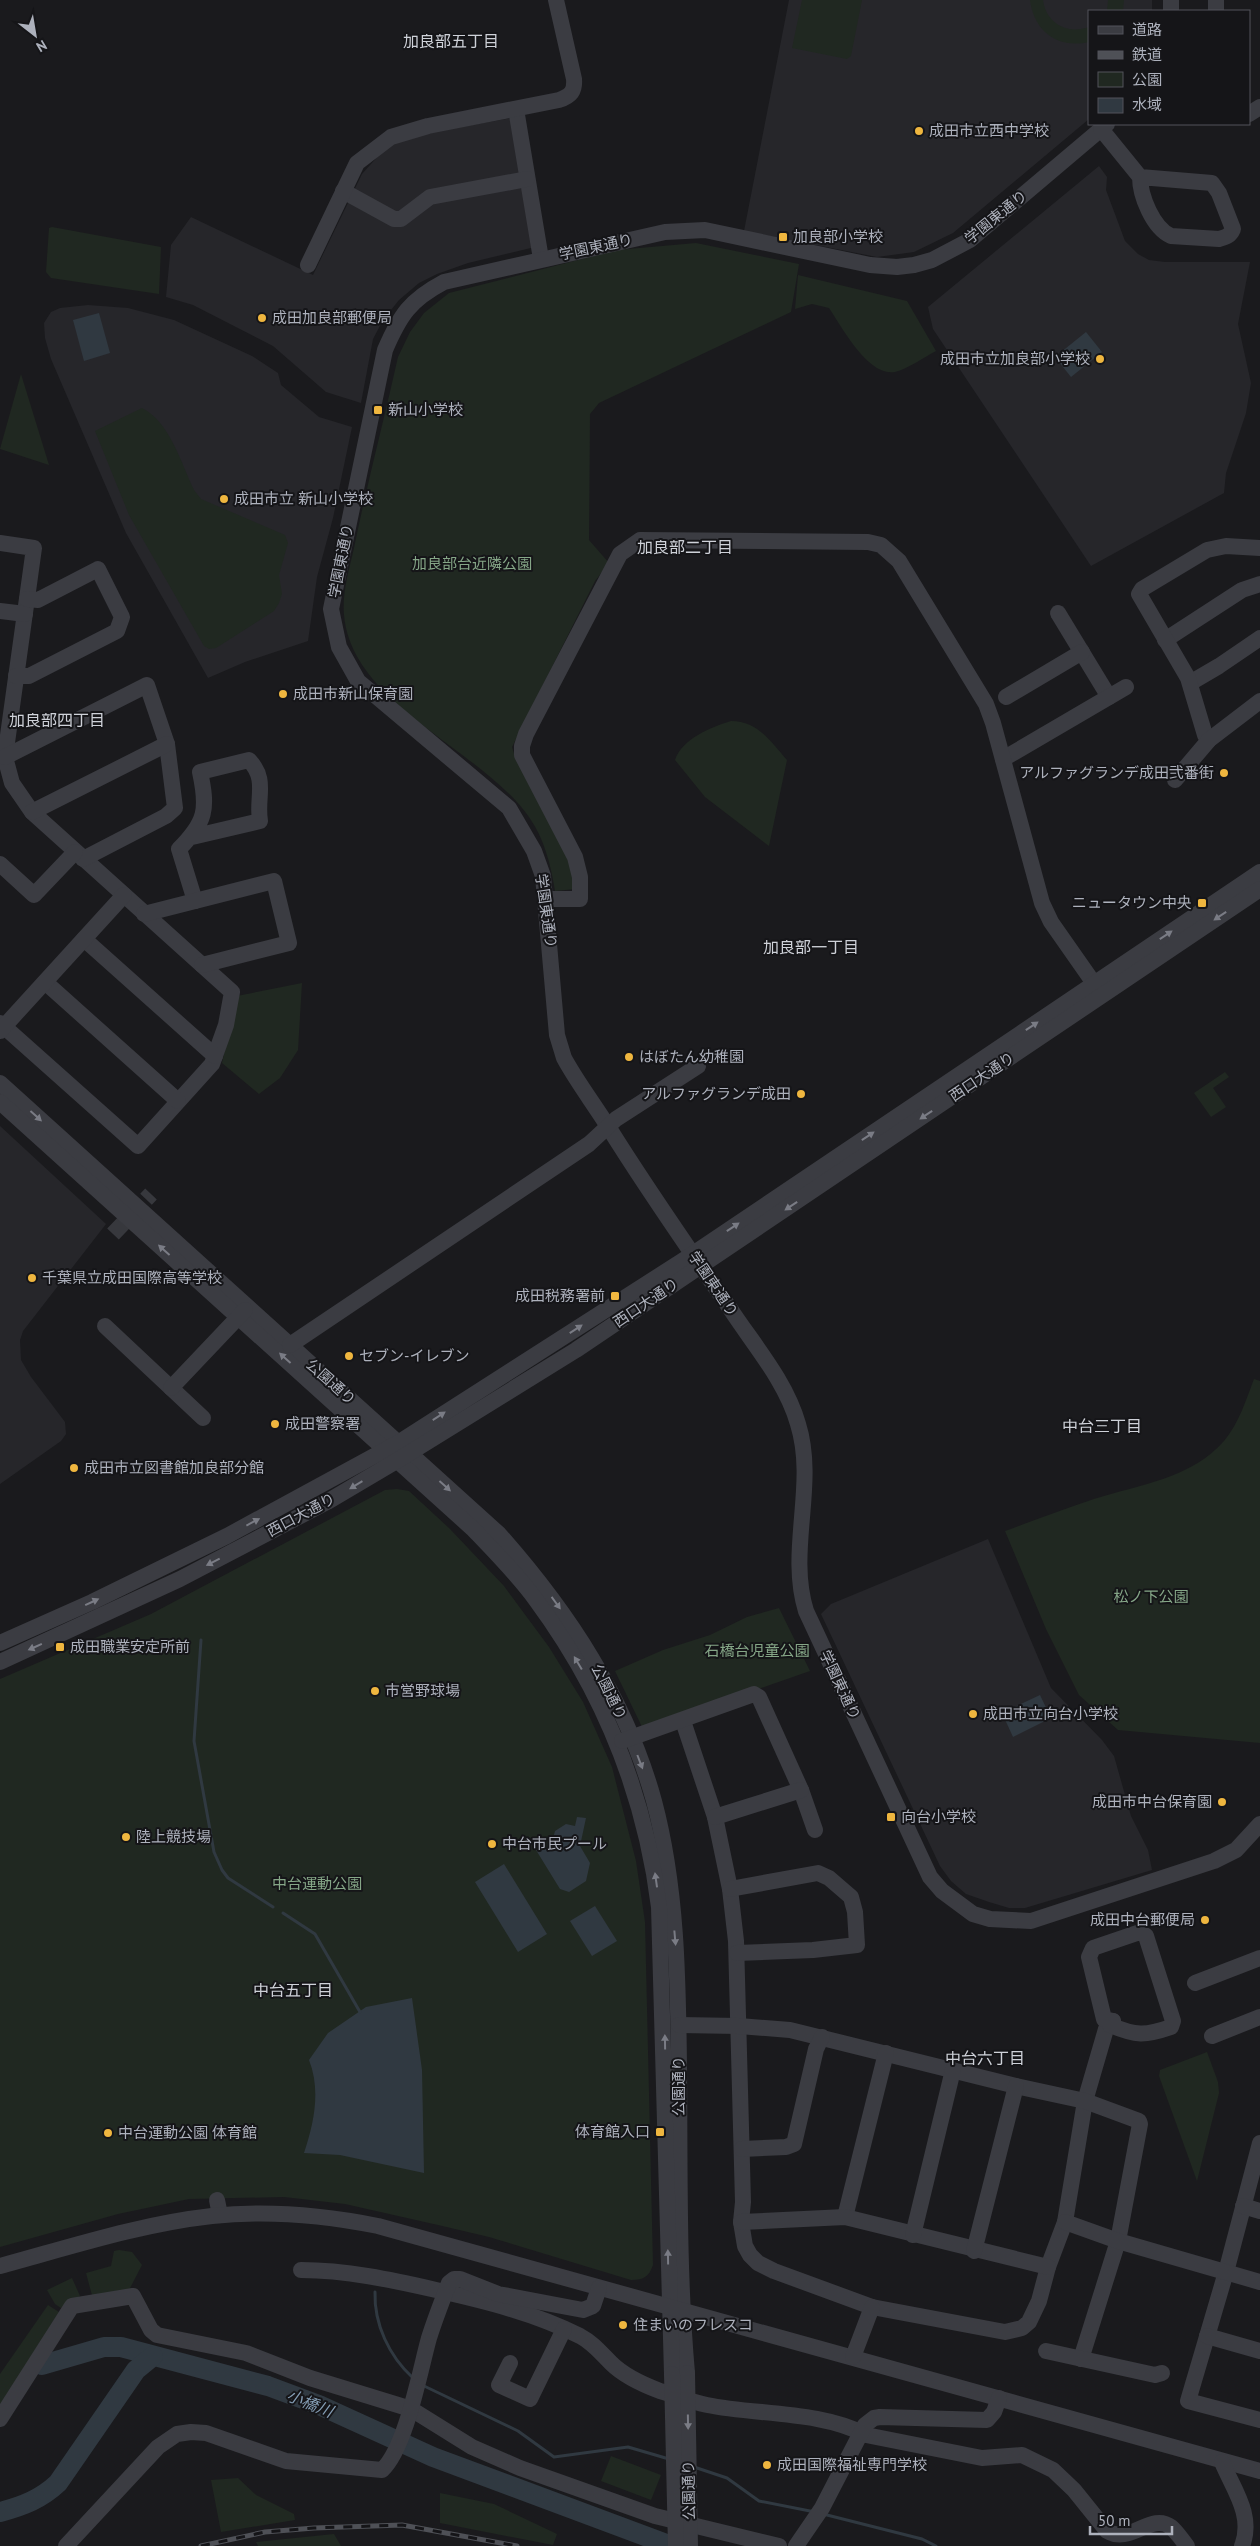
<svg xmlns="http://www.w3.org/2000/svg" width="1260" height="2546" viewBox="0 0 1260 2546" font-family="'PT Sans','Noto Sans JP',sans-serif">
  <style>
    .built { fill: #26262a }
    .green { fill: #202821 }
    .water { fill: #303941 }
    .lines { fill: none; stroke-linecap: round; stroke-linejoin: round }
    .stream { stroke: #303941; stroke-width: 3 }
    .river { stroke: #303941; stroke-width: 20 }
    .minor-tunnel { stroke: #37383d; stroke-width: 16; stroke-dasharray: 16 8; stroke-linecap: butt }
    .minor { stroke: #3b3c42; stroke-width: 16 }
    .rail-casing { stroke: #4e5056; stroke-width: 5 }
    .rail { stroke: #151518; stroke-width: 3; stroke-dasharray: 9; stroke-linecap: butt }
    .minor-bridge { stroke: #3b3c42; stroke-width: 16 }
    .oneway { fill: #7a7c85 }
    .poi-dot { fill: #efb63f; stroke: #151518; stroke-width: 2 }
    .labels { text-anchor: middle; stroke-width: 4; stroke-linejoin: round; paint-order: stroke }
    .poi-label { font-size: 15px; fill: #adb1bc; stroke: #151518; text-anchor: start }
    .street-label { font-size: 15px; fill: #adb1bc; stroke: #151518 }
    .park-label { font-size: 15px; fill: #85a687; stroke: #151518 }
    .neighbourhood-label { font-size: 16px; fill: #ced1d8; stroke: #151518 }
    .water-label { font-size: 16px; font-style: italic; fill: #859eb5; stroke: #151518 }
  </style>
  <rect width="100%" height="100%" fill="#1a1a1d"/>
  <g class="built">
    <polygon points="789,0 1152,0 1152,11 1089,11 1089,119 953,233 914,252 877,257 744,231"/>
    <polygon points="511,118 535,247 468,263 437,274 419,283 399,300 383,320 373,339 361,403 326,392 273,346 193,305 166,297 171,245 191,217 313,275 362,174 380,154 394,143 416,135"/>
    <polygon points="1099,166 1107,177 1106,190 1125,241 1138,254 1149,260 1165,262 1250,262 1238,324 1251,383 1246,413 1226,473 1224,493 1091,566 933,329 928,307"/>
    <polygon points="88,305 128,308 174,320 252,356 278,373 281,385 319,417 352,427 333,518 317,577 308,641 245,662 208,678 126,533 51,359 45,338 44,323 51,312 60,308"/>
    <polygon points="0,1126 106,1224 23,1331 20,1340 21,1360 31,1377 65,1422 66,1434 61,1441 0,1484"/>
    <polygon points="988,1539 1051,1688 1102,1740 1114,1756 1131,1816 1148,1850 1152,1870 1025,1908 1009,1908 989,1902 966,1894 951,1881 940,1866 821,1614 831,1604"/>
  </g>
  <g class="green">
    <polygon points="802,0 862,0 851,56 847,59 792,48"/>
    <path d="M1030,0h13c3,23 24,35 46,27v15c-32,7 -55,-11 -59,-42z"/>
    <polygon points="1108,0 1124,0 1123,11 1107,11"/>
    <polygon points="52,227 161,247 159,294 51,278 46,272 49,228"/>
    <path d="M696,243l103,21 -8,48 -192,91 -9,11 -1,126 20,23 -14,18 -83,166 3,10 56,102 5,30 -21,2c-4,-26 -11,-53 -26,-74 -49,-69 -177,-112 -185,-202 -2,-22 5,-45 10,-67 13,-64 30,-128 44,-191l12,-25 14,-19 25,-20 168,-43z"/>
    <path d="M798,275l109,26 29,50c-12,6 -28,18 -41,21 -27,5 -53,-45 -66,-64l-17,-4 -17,5z"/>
    <polygon points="21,374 49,465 0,449"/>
    <path d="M142,408c28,14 39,55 52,82l7,9 84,36 3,8 -9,32 3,19 -3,9 -5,8 -58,37 -7,1 -5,-3 -75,-131 -34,-84z"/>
    <path d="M731,721c27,0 40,21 56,39l-18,86 -64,-49 -30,-37c7,-21 36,-33 56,-39z"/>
    <polygon points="302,983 298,1050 280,1078 259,1094 222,1063 237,996"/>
    <polygon points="1225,1072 1229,1077 1213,1088 1226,1107 1211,1117 1194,1093"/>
    <path d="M1254,1379l6,2v362l-142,-13 -39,-35 -33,-66 -41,-98c30,-11 59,-22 89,-32 45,-14 98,-21 130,-58 15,-18 22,-41 30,-62z"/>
    <path d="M397,1489l12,2 41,38 54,57 45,61 34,55 29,65 24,94 9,61 8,343c-4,12 -10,15 -22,15l-142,-43 -51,-12 -93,-21 -61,-7 -95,2 -71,15 -118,33v-568l151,-65 234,-124z"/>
    <polygon points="779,1608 810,1671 643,1729 615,1671 663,1650 710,1635 747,1617"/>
    <polygon points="1207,2052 1218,2082 1219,2093 1197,2181 1159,2076 1160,2070"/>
    <polygon points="119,2250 132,2252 142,2265 129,2290 93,2299 86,2273 111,2266 114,2251"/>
    <polygon points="72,2278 80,2296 61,2308 55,2304 47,2290"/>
    <polygon points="48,2305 59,2312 0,2406 0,2374"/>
    <polygon points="611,2456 661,2475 651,2500 601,2481"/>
    <polygon points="238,2478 256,2495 294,2514 295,2520 221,2532 211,2480"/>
    <polygon points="440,2493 494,2504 557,2534 553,2545 440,2523"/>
    <polygon points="334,2534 341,2546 258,2546 256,2542"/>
  </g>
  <g class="water">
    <polygon points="99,313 110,353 84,361 73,320"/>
    <polygon points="1086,332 1102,352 1071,377 1055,357"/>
    <polygon points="1040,1695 1051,1718 1013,1737 1002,1713"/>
    <polygon points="577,1817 586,1818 580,1846 590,1863 586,1881 569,1892 560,1889 536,1850 542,1847 560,1851 562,1842 553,1839 555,1831 566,1824 575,1826"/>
    <polygon points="504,1864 547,1934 518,1952 475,1882"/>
    <polygon points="595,1906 617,1941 592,1956 570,1921"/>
    <path d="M412,1998l10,72 2,103 -84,-18 -36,-2c10,-30 17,-63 5,-93l19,-27 38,-26z"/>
  </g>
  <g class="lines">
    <g class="stream">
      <polyline points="201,1640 194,1741 214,1852 222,1870 228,1878 273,1907"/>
      <polyline points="283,1913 315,1934 360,2012"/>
      <path d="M375,2292c-1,32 14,64 38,86"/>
      <polyline points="422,2385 518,2431 554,2457 628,2447 669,2459"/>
      <polyline points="694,2467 727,2478 759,2501 815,2512"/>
      <polyline points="823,2514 922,2539 936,2546"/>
    </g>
    <g class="river">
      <polyline points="42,2365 104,2347 121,2347 268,2386 319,2405 433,2457 672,2546"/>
      <path d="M0,2512c23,-6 41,-13 58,-29l78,-113 17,-14"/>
    </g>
    <polyline class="minor-tunnel" points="113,1234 151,1194"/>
    <g class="minor">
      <polyline points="1171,11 1171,0"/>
      <polyline points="1216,11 1216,0"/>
      <polyline points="516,109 541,259"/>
      <polyline points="1249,114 1260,107"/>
      <path d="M1107,124l-137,116 -38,20 -18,5 -17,2 -27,-2 -165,-35 -40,2 -221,50c-34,18 -44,33 -59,68l-54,259 8,38 19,34 151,127 25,43 9,25 14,159 7,23c13,24 30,46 45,70 38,61 79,120 120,179 24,37 57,74 69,117 19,61 -11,126 8,187l124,266 12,14 31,23 17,5 41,2 183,-60 22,-11 24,-26"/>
      <path d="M1101,129l39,48 72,6 7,10 14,36c-3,7 -7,8 -14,10l-48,-3c-18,-8 -31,-40 -31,-59"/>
      <polyline points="343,191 394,219 401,219 430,197 527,179"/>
      <path d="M308,265l49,-102 34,-26 37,-11 131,-26c12,-4 16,-9 15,-21l-18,-79"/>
      <polyline points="0,543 34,548 5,757 12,783 32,812 232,992 226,1025 212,1064 138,1146 0,1023"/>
      <polyline points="0,611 25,614"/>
      <polyline points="1058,613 1109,697"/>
      <polyline points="1165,640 1242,590 1260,584"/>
      <polyline points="16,676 29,676 117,631 122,617 98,569 38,600 27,599"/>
      <polyline points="1190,683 1219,666 1260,638"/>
      <polyline points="1006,697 1082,652"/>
      <polyline points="1209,740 1205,735 1188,678 1139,594 1142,589 1207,550 1226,546 1260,548"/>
      <polyline points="5,757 147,685 167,744 175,808 166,816 83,859"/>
      <polyline points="1003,759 1126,687"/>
      <polyline points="1175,780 1209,740 1260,701"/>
      <polyline points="32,812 167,744"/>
      <path d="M192,837l68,-16c-4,-24 8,-41 -11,-61l-49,12c8,37 6,50 -21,77l16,52"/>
      <polyline points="0,864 34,895 75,852"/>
      <polyline points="546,899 580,899 580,877 575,857 522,755 522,746 526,734 620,554 640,540 868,542 881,545 899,561 986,704 993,723 1042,903 1051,922 1100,992"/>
      <polyline points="144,914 274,881 289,943 202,965"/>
      <polyline points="84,939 215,1056"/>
      <polyline points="45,982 178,1101"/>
      <polyline points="0,1031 124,895"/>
      <path d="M0,1083l499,451c69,78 127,165 155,267 23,86 24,177 25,265 1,102 -1,205 8,307"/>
      <path d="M0,1102l473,427c22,23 45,46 63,71 68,92 109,195 123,307l13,467"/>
      <polyline points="105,1326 203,1418"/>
      <polyline points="290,1345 589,1144 616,1119 698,1066"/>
      <polyline points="171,1388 245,1310"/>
      <polyline points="0,1643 92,1602 227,1536 398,1443 693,1254 1260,872"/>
      <polyline points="0,1662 180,1579 327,1502 398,1460 576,1350 1260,889"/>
      <polyline points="683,1721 715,1817 730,1889 736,1941 743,2202 741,2222 745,2246 750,2255 758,2263 774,2271 872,2307 1005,2332 1022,2328 1029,2322 1039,2301 1048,2267 1065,2222 1085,2101 1106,2029 1113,2021"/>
      <polyline points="622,1741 754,1694 759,1697 801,1790 815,1830"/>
      <polyline points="715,1817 801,1790"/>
      <polyline points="730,1889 818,1873 829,1878 851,1897 855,1912 857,1945 813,1950 737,1953"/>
      <path d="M1140,1932l6,4 27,85 -2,6c-26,9 -35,9 -61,-2l3,-4 -9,-2 -15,-62 4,-9z"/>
      <polyline points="1195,1983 1260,1958"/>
      <polyline points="679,2025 739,2026 790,2030 1016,2086 1085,2101 1139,2121 1140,2124 1118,2241 1081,2359"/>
      <polyline points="1212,2036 1260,2017"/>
      <polyline points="1260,2143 1226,2272 1188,2401 1260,2420"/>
      <polyline points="742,2149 786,2147 794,2144 816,2049 822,2037"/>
      <polyline points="217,2200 220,2215"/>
      <polyline points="1243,2206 1260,2211"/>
      <polyline points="845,2217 886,2053"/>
      <polyline points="741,2222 845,2217 1048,2267"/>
      <polyline points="1065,2222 1118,2241 1260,2282"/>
      <polyline points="913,2235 953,2070"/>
      <polyline points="974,2251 1016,2086"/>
      <path d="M0,2266c70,-19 140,-42 212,-50 56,-6 111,-1 166,10l882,245"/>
      <path d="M301,2270c45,0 91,10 135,20 49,11 98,23 144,46 13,7 20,16 31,27 12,12 33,22 49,28 15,4 31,11 47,14 49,10 115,6 159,30l116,23 40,-3 31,15 21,20 33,41c23,14 44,-19 64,-4 6,5 11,13 16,19"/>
      <polyline points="1207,2336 1260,2351"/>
      <polyline points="1046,2351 1155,2375 1162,2373"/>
      <polyline points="853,2357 872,2307"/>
      <polyline points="510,2363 499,2385 530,2399 564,2329"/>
      <polyline points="0,2419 72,2306 133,2296 151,2330 157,2335 246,2353 310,2378 411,2409 472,2447 520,2468 655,2516 779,2546"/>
      <path d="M1222,2462c11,27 32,53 20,84"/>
      <path d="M66,2546l92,-99 19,-13 14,-2 15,1 80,28 96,9c24,-22 38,-100 47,-132 6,-19 13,-37 20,-55l5,-4h6l38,15 85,16 10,-4 6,-18"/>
      <polyline points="796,2546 822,2508 865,2425 874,2418 880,2417 987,2420 994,2412 999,2398"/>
    </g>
    <defs>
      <polyline id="rail" points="201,2546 265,2532 314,2528 402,2525 517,2546"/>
    </defs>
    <use href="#rail" class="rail-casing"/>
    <use href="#rail" class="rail"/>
    <g class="minor-bridge">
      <polyline points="687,2373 690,2546"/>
      <polyline points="672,2374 676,2546"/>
    </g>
  </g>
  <defs><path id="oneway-solid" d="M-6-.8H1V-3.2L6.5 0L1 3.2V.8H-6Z" transform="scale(1.25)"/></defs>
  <g class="oneway">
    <use href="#oneway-solid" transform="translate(1220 916) rotate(146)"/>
    <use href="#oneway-solid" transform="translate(1166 935) rotate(-34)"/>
    <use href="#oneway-solid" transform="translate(1032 1026) rotate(-34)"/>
    <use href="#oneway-solid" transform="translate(926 1115) rotate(146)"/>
    <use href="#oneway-solid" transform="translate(36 1116) rotate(42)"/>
    <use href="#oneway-solid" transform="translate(868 1136) rotate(-34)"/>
    <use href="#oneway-solid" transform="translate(791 1206) rotate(146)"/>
    <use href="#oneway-solid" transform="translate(733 1227) rotate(-34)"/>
    <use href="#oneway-solid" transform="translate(164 1250) rotate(-138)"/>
    <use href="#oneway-solid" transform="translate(576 1329) rotate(-33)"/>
    <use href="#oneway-solid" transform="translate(285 1358) rotate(-138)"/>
    <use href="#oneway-solid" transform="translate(439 1416) rotate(-33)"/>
    <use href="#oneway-solid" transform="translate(356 1485) rotate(149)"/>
    <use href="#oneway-solid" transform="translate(445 1486) rotate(42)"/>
    <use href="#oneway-solid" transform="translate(253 1522) rotate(-28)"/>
    <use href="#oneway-solid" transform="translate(213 1562) rotate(153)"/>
    <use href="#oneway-solid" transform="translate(92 1602) rotate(-25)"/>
    <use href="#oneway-solid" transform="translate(556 1603) rotate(54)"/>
    <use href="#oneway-solid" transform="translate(35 1647) rotate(156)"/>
    <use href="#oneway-solid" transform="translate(578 1663) rotate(-121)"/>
    <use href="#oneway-solid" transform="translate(640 1762) rotate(69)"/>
    <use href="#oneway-solid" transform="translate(656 1880) rotate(-98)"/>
    <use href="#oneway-solid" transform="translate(675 1938) rotate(85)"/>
    <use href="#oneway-solid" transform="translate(665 2042) rotate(-91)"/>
    <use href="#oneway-solid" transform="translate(668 2257) rotate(-91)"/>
    <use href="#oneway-solid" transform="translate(688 2422) rotate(89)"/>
  </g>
  <g class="poi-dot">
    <circle cx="919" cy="131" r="5"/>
    <rect x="778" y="232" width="10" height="10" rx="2.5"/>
    <circle cx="262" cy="318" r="5"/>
    <circle cx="1100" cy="359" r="5"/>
    <rect x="373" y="405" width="10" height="10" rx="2.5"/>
    <circle cx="224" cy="499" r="5"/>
    <circle cx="283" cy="694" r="5"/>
    <circle cx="1224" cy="773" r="5"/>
    <rect x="1197" y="898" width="10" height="10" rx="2.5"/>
    <circle cx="629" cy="1057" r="5"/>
    <circle cx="801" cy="1094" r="5"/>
    <circle cx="32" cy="1278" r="5"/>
    <rect x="610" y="1291" width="10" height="10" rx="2.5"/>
    <circle cx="349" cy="1356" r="5"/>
    <circle cx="275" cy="1424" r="5"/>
    <circle cx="74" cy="1468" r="5"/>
    <rect x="55" y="1642" width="10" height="10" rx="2.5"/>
    <circle cx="375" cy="1691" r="5"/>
    <circle cx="973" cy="1714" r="5"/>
    <circle cx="1222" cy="1802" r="5"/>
    <rect x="886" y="1812" width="10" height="10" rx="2.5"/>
    <circle cx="126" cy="1837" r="5"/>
    <circle cx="492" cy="1844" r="5"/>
    <circle cx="1205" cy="1920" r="5"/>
    <rect x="655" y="2127" width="10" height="10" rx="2.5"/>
    <circle cx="108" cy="2133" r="5"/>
    <circle cx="623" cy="2325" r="5"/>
    <circle cx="767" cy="2465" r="5"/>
  </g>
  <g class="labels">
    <g class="poi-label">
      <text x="929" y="136">成田市立西中学校</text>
      <text x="793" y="242">加良部小学校</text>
      <text x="272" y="323">成田加良部郵便局</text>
      <text x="1090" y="364" text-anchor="end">成田市立加良部小学校</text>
      <text x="388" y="415">新山小学校</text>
      <text x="234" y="504">成田市立 新山小学校</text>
      <text x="293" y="699">成田市新山保育園</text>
      <text x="1214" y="778" text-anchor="end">アルファグランデ成田弐番街</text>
      <text x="1192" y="908" text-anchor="end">ニュータウン中央</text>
      <text x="639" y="1062">はぼたん幼稚園</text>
      <text x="791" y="1099" text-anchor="end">アルファグランデ成田</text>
      <text x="42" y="1283">千葉県立成田国際高等学校</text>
      <text x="605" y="1301" text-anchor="end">成田税務署前</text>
      <text x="359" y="1361">セブン-イレブン</text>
      <text x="285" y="1429">成田警察署</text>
      <text x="84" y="1473">成田市立図書館加良部分館</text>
      <text x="70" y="1652">成田職業安定所前</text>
      <text x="385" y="1696">市営野球場</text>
      <text x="983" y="1719">成田市立向台小学校</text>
      <text x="1212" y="1807" text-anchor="end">成田市中台保育園</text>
      <text x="901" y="1822">向台小学校</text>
      <text x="136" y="1842">陸上競技場</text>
      <text x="502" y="1849">中台市民プール</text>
      <text x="1195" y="1925" text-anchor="end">成田中台郵便局</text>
      <text x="650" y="2137" text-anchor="end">体育館入口</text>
      <text x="118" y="2138">中台運動公園 体育館</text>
      <text x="633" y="2330">住まいのフレスコ</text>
      <text x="777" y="2470">成田国際福祉専門学校</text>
    </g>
    <g class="street-label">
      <text transform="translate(996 217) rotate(-39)" y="5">学園東通り</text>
      <text transform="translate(596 247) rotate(-12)" y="5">学園東通り</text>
      <text transform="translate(341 561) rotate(-79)" y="5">学園東通り</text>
      <text transform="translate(546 911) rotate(82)" y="5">学園東通り</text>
      <text transform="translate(982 1077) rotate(-34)" y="5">西口大通り</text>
      <text transform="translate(713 1284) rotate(56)" y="5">学園東通り</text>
      <text transform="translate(646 1303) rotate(-34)" y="5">西口大通り</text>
      <text transform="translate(331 1382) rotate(42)" y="5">公園通り</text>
      <text transform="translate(301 1515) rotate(-28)" y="5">西口大通り</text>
      <text transform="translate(840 1685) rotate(65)" y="5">学園東通り</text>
      <text transform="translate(609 1692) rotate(64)" y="5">公園通り</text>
      <text transform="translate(679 2086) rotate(-90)" y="5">公園通り</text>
      <text transform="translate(689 2490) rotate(-91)" y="5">公園通り</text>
    </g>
    <g class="park-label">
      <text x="472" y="569">加良部台近隣公園</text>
      <text x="1151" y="1602">松ノ下公園</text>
      <text x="757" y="1656">石橋台児童公園</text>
      <text x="317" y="1889">中台運動公園</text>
    </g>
    <g class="neighbourhood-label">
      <text x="451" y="47">加良部五丁目</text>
      <text x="685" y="553">加良部二丁目</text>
      <text x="57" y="726">加良部四丁目</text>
      <text x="811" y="953">加良部一丁目</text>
      <text x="1102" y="1432">中台三丁目</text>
      <text x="293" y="1996">中台五丁目</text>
      <text x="985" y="2064">中台六丁目</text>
    </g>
    <g class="water-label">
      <text transform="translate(310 2403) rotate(22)" y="6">小橋川</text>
    </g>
  </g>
  <rect x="1088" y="10" width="162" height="115" fill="#151518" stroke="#52535a"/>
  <rect x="1098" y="26" width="25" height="8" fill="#3b3c42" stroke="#52535a"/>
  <text x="1132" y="35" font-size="15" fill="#adb1bc">道路</text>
  <rect x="1098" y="51" width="25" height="8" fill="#4e5056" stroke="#52535a"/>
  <text x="1132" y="60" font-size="15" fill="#adb1bc">鉄道</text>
  <rect x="1098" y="72" width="25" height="15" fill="#202821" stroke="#52535a"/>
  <text x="1132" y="85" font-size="15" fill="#adb1bc">公園</text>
  <rect x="1098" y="98" width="25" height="15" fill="#303941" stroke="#52535a"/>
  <text x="1132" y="110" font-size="15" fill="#adb1bc">水域</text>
  <g transform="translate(35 35) rotate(149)" stroke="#151518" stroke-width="4" paint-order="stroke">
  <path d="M0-4L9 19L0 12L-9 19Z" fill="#adb1bc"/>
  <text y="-8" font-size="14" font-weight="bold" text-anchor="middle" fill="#adb1bc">N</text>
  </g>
  <path d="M1090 2526v8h82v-8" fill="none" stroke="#adb1bc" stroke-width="2.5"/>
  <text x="1098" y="2526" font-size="15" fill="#adb1bc" stroke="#151518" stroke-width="4" paint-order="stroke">50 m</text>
</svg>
